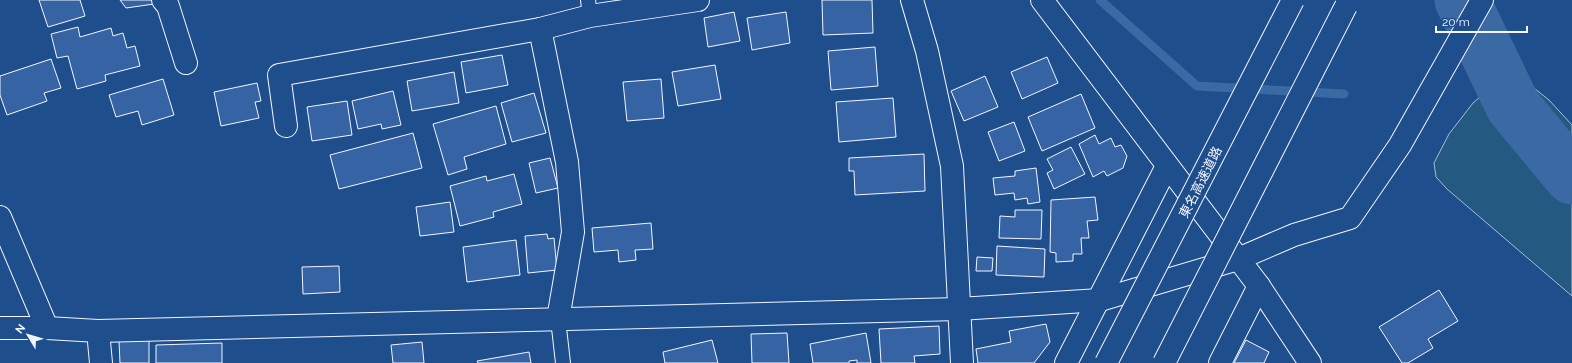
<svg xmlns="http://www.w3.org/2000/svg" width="1572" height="363" viewBox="0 0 1572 363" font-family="Raleway,'Noto Sans JP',sans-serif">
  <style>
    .green { fill: #245a82; stroke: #a8bbd7 }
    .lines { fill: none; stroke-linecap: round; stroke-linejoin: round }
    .stream { stroke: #3b69a3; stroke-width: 9 }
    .river { stroke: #3b69a3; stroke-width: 55 }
    .building { fill: #3563a3; stroke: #f2f6ff }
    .lane-casing { stroke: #f2f6ff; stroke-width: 16 }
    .street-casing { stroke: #f2f6ff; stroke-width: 24 }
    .secondary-casing { stroke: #f2f6ff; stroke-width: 24 }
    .lane { stroke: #1f4e8c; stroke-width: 14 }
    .street { stroke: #1f4e8c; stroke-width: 22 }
    .secondary { stroke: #1f4e8c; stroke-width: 22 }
    .highway-bridge-casing { stroke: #f2f6ff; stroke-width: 24; stroke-linecap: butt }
    .highway-bridge { stroke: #1f4e8c; stroke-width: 22 }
    .labels { text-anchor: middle; stroke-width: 3; stroke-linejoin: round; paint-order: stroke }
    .street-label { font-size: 13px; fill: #f2f6ff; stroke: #1f4e8c }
  </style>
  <rect width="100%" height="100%" fill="#1f4e8c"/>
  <polygon class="green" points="1511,70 1549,100 1572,125 1572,296 1447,189 1436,177 1434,163 1449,134 1473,103"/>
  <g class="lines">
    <polyline class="stream" points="1100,0 1197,86 1344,94"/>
    <polyline class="river" points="1462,0 1513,106 1572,177"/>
  </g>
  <g class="building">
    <polygon points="39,0 80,0 85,16 48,27"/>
    <polygon points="120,0 151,0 154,4 126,8"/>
    <polygon points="822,0 872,0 873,33 823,35"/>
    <polygon points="734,12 740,41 708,47 704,18"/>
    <polygon points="786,12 790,43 752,50 747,18"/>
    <polygon points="78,27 80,37 111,28 113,36 123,33 127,48 135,46 140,66 105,75 106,81 77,89 68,56 57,58 51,34"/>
    <polygon points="875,47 878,86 831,90 828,51"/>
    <polygon points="502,55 508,85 466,93 461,62"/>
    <polygon points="1047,57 1058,83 1022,99 1011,72"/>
    <polygon points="51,59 61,88 44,93 47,101 7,115 0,95 0,76"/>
    <polygon points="715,65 721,99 678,106 672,72"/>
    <polygon points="454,72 459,103 412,111 407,81"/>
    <polygon points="985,76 998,107 964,121 951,91"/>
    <polygon points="163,79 174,115 142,125 138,111 116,117 109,95"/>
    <polygon points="661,79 664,118 627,121 623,82"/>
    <polygon points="257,83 261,101 255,102 259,118 221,126 214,92"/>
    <polygon points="393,91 401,125 382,129 381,124 358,129 352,101"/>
    <polygon points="534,93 546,133 512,142 501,103"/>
    <polygon points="1081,94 1095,128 1042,151 1028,117"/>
    <polygon points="893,98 896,137 839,142 836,102"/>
    <polygon points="347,101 352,135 312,141 307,107"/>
    <polygon points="496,106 506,144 464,157 467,169 448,175 433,124"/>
    <polygon points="1014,122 1025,151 999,161 988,132"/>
    <polygon points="413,133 422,168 339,189 330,155"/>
    <polygon points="1095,135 1099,144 1111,138 1115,147 1121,145 1127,156 1123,168 1107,176 1104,171 1093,177 1079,144"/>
    <polygon points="1071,147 1085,174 1054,189 1047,173 1053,170 1047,159"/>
    <polygon points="924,154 925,191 855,195 854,171 849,171 849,158"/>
    <polygon points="550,158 558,188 536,193 529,163"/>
    <polygon points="1036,168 1040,202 1028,204 1027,198 1015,200 1014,193 995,195 993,178 1015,176 1015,171"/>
    <polygon points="514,174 522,204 493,212 494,217 460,226 450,186 486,176 487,181"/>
    <polygon points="1095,197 1098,220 1087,221 1089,238 1081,238 1082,254 1073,254 1073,261 1056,262 1056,253 1050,252 1051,200"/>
    <polygon points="450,202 454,232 420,236 416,207"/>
    <polygon points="1015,210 1042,210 1041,239 999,238 1000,216 1015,217"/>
    <polygon points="651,223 653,249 635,250 636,260 619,262 618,250 594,252 592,228"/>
    <polygon points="547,234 548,239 554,238 557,270 528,273 525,236"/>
    <polygon points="516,240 520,275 467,282 463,247"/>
    <polygon points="997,246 1045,249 1044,277 996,275"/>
    <polygon points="977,257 993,258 992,271 976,271"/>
    <polygon points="339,266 340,292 303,294 302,267"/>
    <polygon points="1439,290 1458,321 1428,339 1433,348 1408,363 1402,363 1379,327"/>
    <polygon points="1046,324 1050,342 1034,363 978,363 976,349 1011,342 1009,331"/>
    <polygon points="939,326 940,354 914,356 915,363 881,363 879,329"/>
    <polygon points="787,333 789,363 752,363 751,334"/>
    <polygon points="866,333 871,363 857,363 857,360 849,361 849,363 813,363 810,344"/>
    <polygon points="149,340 149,363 120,363 119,341"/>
    <polygon points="712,340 718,363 665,363 663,352"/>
    <polygon points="1246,340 1269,352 1264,363 1234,363"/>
    <polygon points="422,342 424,363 393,363 391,345"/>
    <polygon points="222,343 222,363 156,363 156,345"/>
    <polygon points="529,352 531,363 478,363 477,361"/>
  </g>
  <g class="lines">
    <defs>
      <g id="lane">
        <polyline points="588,0 590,16"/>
        <polyline points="558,319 563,363"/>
      </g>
      <g id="street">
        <polyline points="163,0 168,6 186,63"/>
        <polyline points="912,0 927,51 952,166 962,363"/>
        <polyline points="1042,0 1259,286 1310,363"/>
        <polyline points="540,29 567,162 573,232 558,319"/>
        <polyline points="286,126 279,75 540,29 590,16 698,0"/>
        <polyline points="0,217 47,328"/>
        <polyline points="98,331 101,363"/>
        <polyline points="1066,363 1167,166"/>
        <polyline points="1220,363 1259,286"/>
      </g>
      <polyline id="secondary" points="0,328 47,328 98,331 959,309 1100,300 1238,259 1294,235 1350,218 1400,145 1482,0"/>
    </defs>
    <use href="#lane" class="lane-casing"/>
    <use href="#street" class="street-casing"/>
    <use href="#secondary" class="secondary-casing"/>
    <use href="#lane" class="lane"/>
    <use href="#street" class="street"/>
    <use href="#secondary" class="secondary"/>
    <defs>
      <g id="highway-bridge">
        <polyline points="1106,363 1293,0"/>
        <polyline points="1164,363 1346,6"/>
      </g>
    </defs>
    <use href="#highway-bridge" class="highway-bridge-casing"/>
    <use href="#highway-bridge" class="highway-bridge"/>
  </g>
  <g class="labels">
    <g class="street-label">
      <text transform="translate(1200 182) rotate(-63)" y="5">東名高速道路</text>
    </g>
  </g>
  <g transform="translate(28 335) rotate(308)" stroke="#1f4e8c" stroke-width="3" paint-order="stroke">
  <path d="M0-3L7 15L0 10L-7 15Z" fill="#f2f6ff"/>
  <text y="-6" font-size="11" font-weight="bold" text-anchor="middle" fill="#f2f6ff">N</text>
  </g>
  <path d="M1436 26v6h91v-6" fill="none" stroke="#f2f6ff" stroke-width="2"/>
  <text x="1442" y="26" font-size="12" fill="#f2f6ff" stroke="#1f4e8c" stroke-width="3" paint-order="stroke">20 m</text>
</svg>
